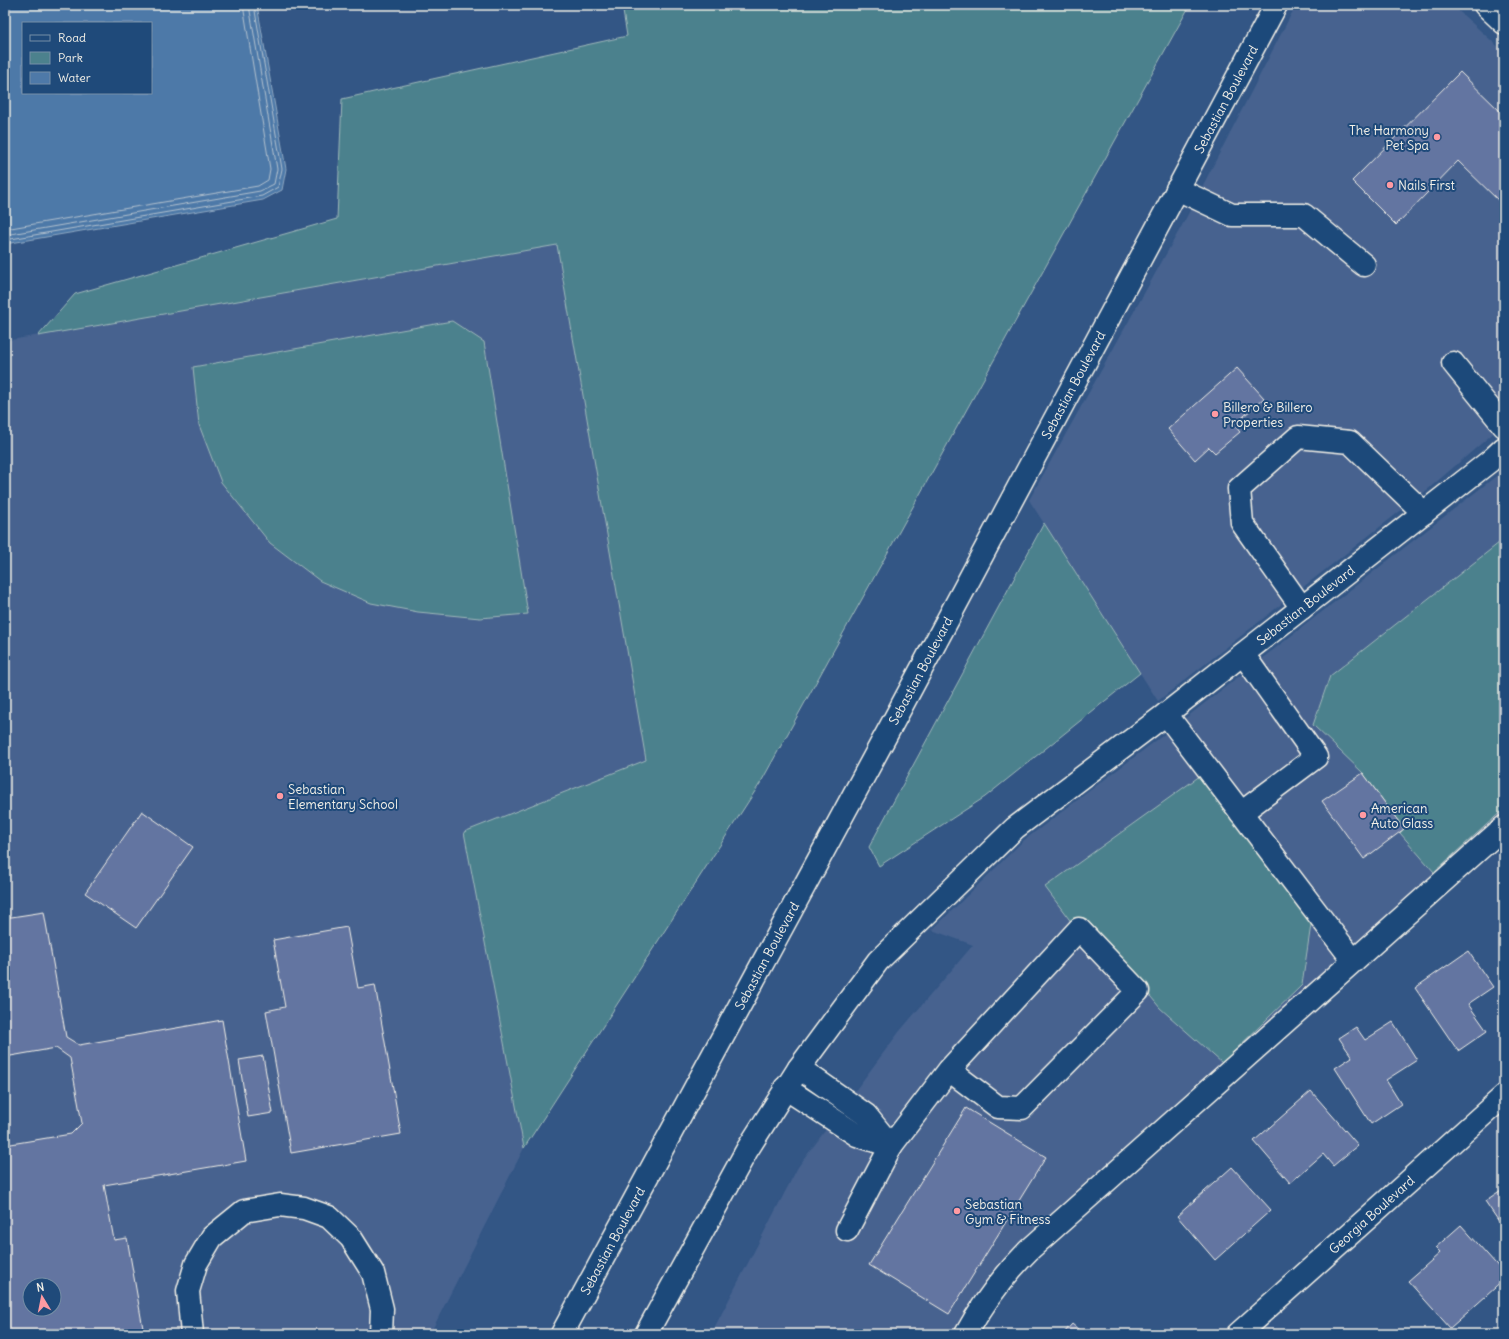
<svg xmlns="http://www.w3.org/2000/svg" width="1509" height="1339" viewBox="0 0 1509 1339" font-family="Delius,sans-serif">
  <style>
    .built { fill: #46628f; fill-rule: evenodd }
    .green { fill: #4c818d; stroke: #a0b9ba }
    .water { fill: #4e79a8; stroke: #90a9c2; fill-rule: evenodd }
    .lines { fill: none; stroke-linecap: round; stroke-linejoin: round }
    .shore { stroke: #b2c1ce; stroke-width: 1 }
    .building { fill: #6475a1; stroke: #f4f1e8; fill-rule: evenodd }
    .minor-casing { stroke: #f4f1e8; stroke-width: 25 }
    .major-casing { stroke: #f4f1e8; stroke-width: 25 }
    .minor { stroke: #1f4a7a; stroke-width: 22 }
    .major { stroke: #1f4a7a; stroke-width: 22 }
    .poi-dot { fill: #ff9aa2; stroke: #1f4a7a; stroke-width: 1.5 }
    .labels { text-anchor: middle; stroke-width: 4; stroke-linejoin: round; paint-order: stroke }
    .street-label { font-size: 13px; fill: #f4f1e8; stroke: #1f4a7a }
    .poi-label { font-size: 13px; fill: #f4f1e8; stroke: #1f4a7a; text-anchor: start }
  </style>
  <rect width="100%" height="100%" fill="#335685"/>
  <filter id="ink" filterUnits="userSpaceOnUse"><feTurbulence type="fractalNoise" baseFrequency=".025" numOctaves="2"/><feDisplacementMap in="SourceGraphic" scale="8" xChannelSelector="R" yChannelSelector="G"/><feConvolveMatrix kernelMatrix="1 2 1 2 8 2 1 2 1" color-interpolation-filters="sRGB"/></filter>
  <g filter="url(#ink)">
    <g class="built">
      <polygon points="1296,5 1452,5 1504,52 1504,424 1427,490 1158,701 1029,500 1185,220"/>
      <path d="M557,245l90,515 -183,72 60,316 -94,186h-425v-993zM30,1285h24v24h-24z"/>
      <polygon points="1504,470 1504,816 1009,1263 955,1334 711,1334 798,1167 899,1032 973,945 932,930 1023,841 1174,727"/>
    </g>
    <g class="green">
      <polygon points="622,5 1190,5 761,782 524,1148 464,832 646,760 557,245 38,336 75,294 337,219 342,99 627,36"/>
      <polygon points="452,321 484,342 528,614 480,618 418,612 371,603 320,581 270,543 221,482 199,425 193,367"/>
      <polygon points="1044,523 1140,673 985,797 879,866 869,847"/>
      <polygon points="1504,539 1504,809 1434,872 1400,833 1404,829 1363,773 1313,725 1330,676"/>
      <polygon points="1204,773 1312,918 1302,985 1222,1063 1160,1008 1091,924 1075,927 1045,887"/>
    </g>
    <path class="water" d="M5,5h252l29,164 -4,21 -19,10 -258,44zM23,23h128v70h-128z"/>
    <g class="lines">
      <g class="shore">
        <polyline points="5,229 258,186 268,180 270,169 243,5"/>
        <polyline points="5,235 260,191 274,184 277,169 249,5"/>
        <polyline points="5,240 262,196 278,187 282,169 254,5"/>
      </g>
    </g>
    <g class="building">
      <polygon points="1460,72 1504,115 1504,206 1458,161 1396,225 1352,181"/>
      <polygon points="1237,368 1264,398 1234,425 1240,432 1215,453 1209,447 1195,460 1168,429"/>
      <polygon points="1363,773 1404,829 1364,859 1322,801"/>
      <polygon points="142,811 193,847 136,928 85,893"/>
      <path d="M44,912l22,125 13,8 143,-25 24,141 -142,24 10,55 13,-2 17,96h-139v-189l66,-11 11,-11 -12,-65 -14,-10 -51,9v-139zM30,1285h24v24h-24z"/>
      <polygon points="347,927 358,988 375,985 401,1134 291,1153 266,1011 285,1007 273,940"/>
      <polygon points="1468,951 1493,987 1468,1004 1487,1031 1458,1051 1415,988"/>
      <polygon points="1393,1022 1417,1060 1386,1080 1401,1104 1371,1124 1335,1068 1352,1057 1339,1038 1356,1027 1365,1040"/>
      <polygon points="263,1056 273,1113 248,1117 239,1060"/>
      <polygon points="1311,1091 1358,1145 1333,1166 1323,1154 1290,1183 1254,1141"/>
      <polygon points="966,1108 1046,1157 949,1314 869,1265"/>
      <polygon points="1232,1167 1271,1210 1215,1260 1177,1216"/>
      <polygon points="1504,1188 1504,1229 1485,1201"/>
      <polygon points="1461,1225 1504,1273 1504,1280 1450,1328 1408,1281 1440,1253 1435,1248"/>
      <polygon points="1072,1324 1084,1334 1063,1334"/>
    </g>
    <g class="lines">
      <defs>
        <g id="minor">
          <polyline points="1485,5 1504,23"/>
          <polyline points="1177,189 1232,215 1304,215 1364,265"/>
          <polyline points="1453,363 1504,426"/>
          <polyline points="1302,608 1242,523 1239,489 1298,437 1350,442 1424,513"/>
          <polyline points="1166,714 1353,960"/>
          <polyline points="1241,813 1316,757 1243,654"/>
          <polyline points="799,1068 866,1115 891,1146"/>
          <polyline points="785,1088 857,1135 891,1146"/>
          <polyline points="847,1230 891,1146 949,1070 1079,929 1138,991 1022,1108 998,1107 949,1070"/>
          <polyline points="192,1334 188,1291 196,1264 212,1237 244,1211 280,1205 304,1208 329,1217 351,1238 373,1273 382,1309 381,1334"/>
          <path d="M966,1334c17,-31 38,-59 63,-84l475,-423"/>
          <path id="s1" d="M1238,1334l266,-238"/>
        </g>
        <g id="major">
          <path id="s2" d="M562,1334l330,-610 384,-719"/>
          <path id="s3" d="M646,1334l101,-184 52,-82 79,-107 137,-133 151,-114 324,-253 14,-13"/>
        </g>
      </defs>
      <use href="#minor" class="minor-casing"/>
      <use href="#major" class="major-casing"/>
      <use href="#minor" class="minor"/>
      <use href="#major" class="major"/>
    </g>
  </g>
  <g class="poi-dot">
    <circle cx="1437" cy="137" r="4"/>
    <circle cx="1390" cy="185" r="4"/>
    <circle cx="1215" cy="414" r="4"/>
    <circle cx="280" cy="796" r="4"/>
    <circle cx="1363" cy="815" r="4"/>
    <circle cx="957" cy="1211" r="4"/>
  </g>
  <g class="labels">
    <g class="street-label">
      <text dy="5" stroke="none"><textPath href="#s2" startOffset="1402">Sebastian Boulevard</textPath></text>
      <text dy="5" stroke="none"><textPath href="#s2" startOffset="1078">Sebastian Boulevard</textPath></text>
      <text dy="5" stroke="none"><textPath href="#s3" startOffset="997">Sebastian Boulevard</textPath></text>
      <text dy="5" stroke="none"><textPath href="#s2" startOffset="754">Sebastian Boulevard</textPath></text>
      <text dy="5" stroke="none"><textPath href="#s2" startOffset="430">Sebastian Boulevard</textPath></text>
      <text dy="5" stroke="none"><textPath href="#s1" startOffset="179">Georgia Boulevard</textPath></text>
      <text dy="5" stroke="none"><textPath href="#s2" startOffset="106">Sebastian Boulevard</textPath></text>
    </g>
    <g class="poi-label">
      <text x="1429" y="135" text-anchor="end">The Harmony<tspan x="1429" dy="15">Pet Spa</tspan></text>
      <text x="1398" y="190">Nails First</text>
      <text x="1223" y="412">Billero &amp; Billero<tspan x="1223" dy="15">Properties</tspan></text>
      <text x="288" y="794">Sebastian<tspan x="288" dy="15">Elementary School</tspan></text>
      <text x="1371" y="813">American<tspan x="1371" dy="15">Auto Glass</tspan></text>
      <text x="965" y="1209">Sebastian<tspan x="965" dy="15">Gym &amp; Fitness</tspan></text>
    </g>
  </g>
  <rect width="1509" height="1339" fill="none" stroke="#1f4a7a" stroke-width="20"/>
  <rect x="10" y="10" width="1489" height="1319" fill="none" stroke="#f4f1e8" stroke-width="1.5" filter="url(#ink)"/>
  <rect x="22" y="22" width="130" height="72" fill="#1f4a7a" stroke="#748da6"/>
  <rect x="30" y="35" width="20" height="6" fill="#1f4a7a" stroke="#748da6"/>
  <text x="58" y="42" font-size="12" fill="#f4f1e8">Road</text>
  <rect x="30" y="52" width="20" height="12" fill="#4c818d" stroke="#748da6"/>
  <text x="58" y="62" font-size="12" fill="#f4f1e8">Park</text>
  <rect x="30" y="72" width="20" height="12" fill="#4e79a8" stroke="#748da6"/>
  <text x="58" y="82" font-size="12" fill="#f4f1e8">Water</text>
  <g transform="translate(42 1297) rotate(350)"><circle r="19" fill="#1f4a7a" stroke="#748da6"/>
  <path d="M0-3L7 15L0 10L-7 15Z" fill="#ff9aa2"/>
  <text y="-6" font-size="11" font-weight="bold" text-anchor="middle" fill="#f4f1e8">N</text>
  </g>
</svg>
